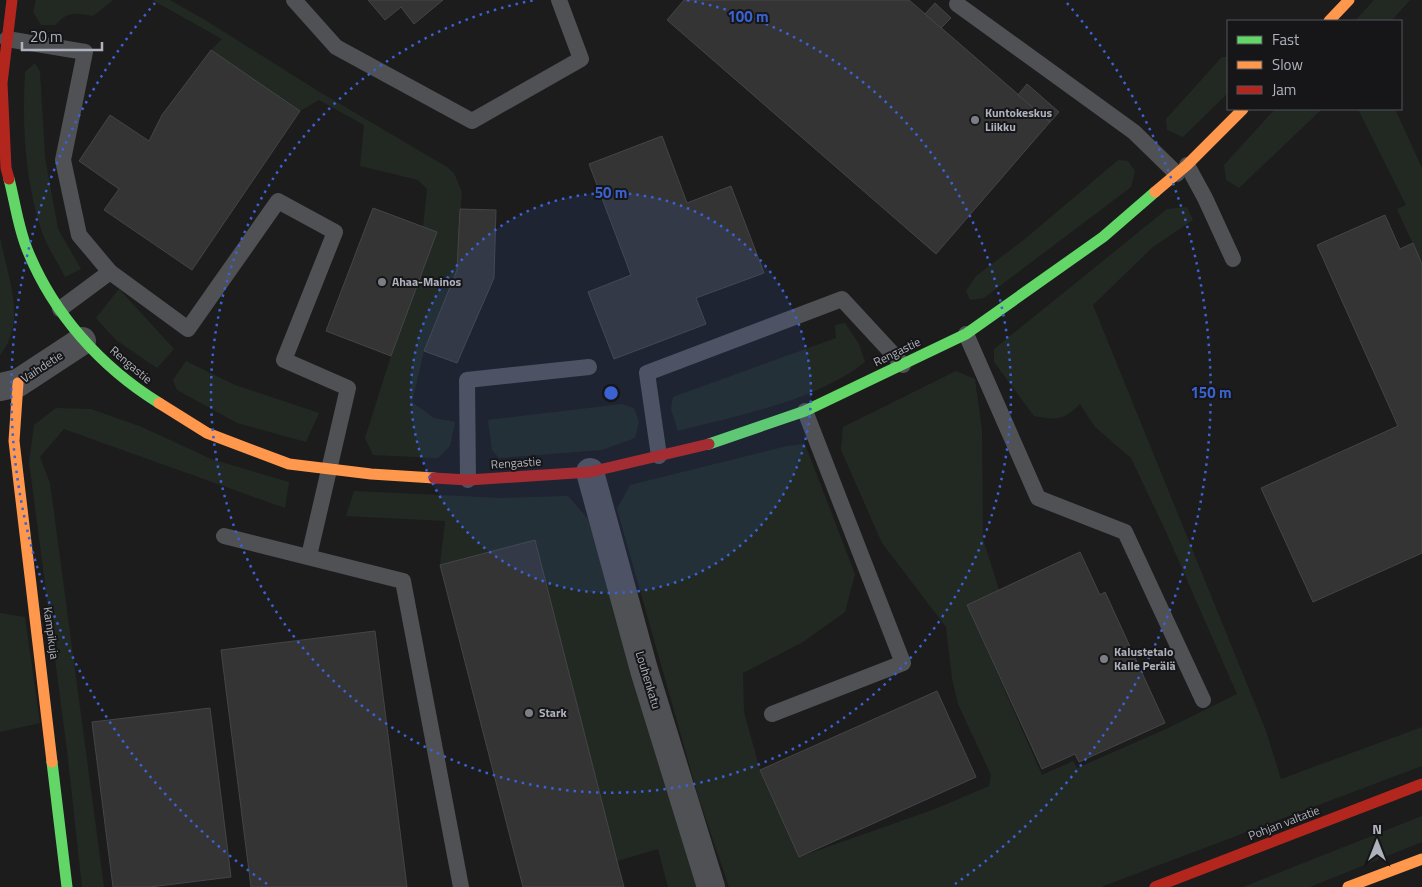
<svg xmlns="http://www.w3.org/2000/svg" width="1422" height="887" viewBox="0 0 1422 887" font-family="'Titillium Web',sans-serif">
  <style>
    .green { fill: #222923 }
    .building { fill: #343434; stroke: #444548 }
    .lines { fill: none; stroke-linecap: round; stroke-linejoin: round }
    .lane { stroke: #505155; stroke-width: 16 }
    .street { stroke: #505155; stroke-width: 28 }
    .fast { stroke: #63d668; stroke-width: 11 }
    .slow { stroke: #ff974d; stroke-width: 11 }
    .jam { stroke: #b3261e; stroke-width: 11 }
    .ring { fill: none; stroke: #3a62d2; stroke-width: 2.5; stroke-dasharray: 2.5 5 }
    .poi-dot { fill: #7b7e84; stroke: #161618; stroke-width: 2 }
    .labels { text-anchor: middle; stroke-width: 4; stroke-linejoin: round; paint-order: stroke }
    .poi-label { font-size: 12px; font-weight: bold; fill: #aeb2bc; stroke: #161618; text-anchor: start }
    .street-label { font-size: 12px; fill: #aeb2bc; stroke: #161618 }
    .centre { fill: #3a62d2; stroke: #161618; stroke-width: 2.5 }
    .ring-label { font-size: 15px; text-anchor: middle; font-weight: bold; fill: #3a62d2; stroke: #161618; stroke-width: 4; stroke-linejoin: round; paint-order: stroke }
  </style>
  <rect width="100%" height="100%" fill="#1c1c1c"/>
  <g class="green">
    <path d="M36,0h77l-20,16c-19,-3 -24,-5 -38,9h-14l-8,-13z"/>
    <polygon points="152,0 170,0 205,20 318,91 447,167 454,173 462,192 457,270 424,351 412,402 434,418 455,422 450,446 438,458 373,455 365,438 391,356 436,232 423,227 427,189 418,180 360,166 364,125 319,100 300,111 211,50 222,39"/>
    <polygon points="1374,0 1410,0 1391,21 1355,21"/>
    <polygon points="1222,57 1228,57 1228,93 1183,137 1167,130 1166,119"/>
    <path d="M35,63l5,9 5,85 13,72 23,40 -16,8c-7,-15 -18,-30 -23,-45 -17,-51 -20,-106 -17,-160z"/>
    <polygon points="1275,109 1322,109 1239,188 1226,180 1224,165"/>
    <polygon points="1358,109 1395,109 1422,168 1422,264 1397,209 1406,205"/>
    <polygon points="1118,160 1128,161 1135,171 1131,187 984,298 970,300 966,291 976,276 1025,239"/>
    <path d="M1187,207l6,13 -40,27 -60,58 173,426 15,48 141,-52v39l-321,121h-372l-30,-88 -82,-290 13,-24 157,-39 18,-2 50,130 -10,38 -42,30 -60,31 1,39 16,58 39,87 136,-48 54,-23 2,-11 -33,-71 -6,-26 -6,-51 -64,-84 -41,-93 2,-23 113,-56 19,8 7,51 1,109 16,51 -32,15 75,170 31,-14 4,7 89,-39 71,-35 -70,-160 -36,-76 -36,-31 -15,-23c-17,17 -24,16 -46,12l-40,-54v-13l173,-140z"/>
    <path d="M0,237c7,39 28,84 0,118z"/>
    <polygon points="119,289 174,349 157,368 116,340 96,318"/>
    <path d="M845,323l14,21 6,18c-49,39 -126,53 -187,69l-7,-22 2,-12 163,-59 -1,-13z"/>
    <polygon points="186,361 235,385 319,413 306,442 237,423 177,390 173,380"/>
    <polygon points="622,404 634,408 639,422 635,438 602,450 499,458 492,450 488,420"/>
    <polygon points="56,408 91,409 142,427 211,459 289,482 285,508 64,429 40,457 50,483 104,887 82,887 67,750 29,462 34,425"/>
    <polygon points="354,491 501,498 568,496 588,519 699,887 668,887 658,849 617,861 535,540 440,565 445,521 346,516"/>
    <polygon points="0,613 25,617 40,723 0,732"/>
    <polygon points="1422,816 1422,842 1310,887 1243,887"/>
  </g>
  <g class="building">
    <polygon points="368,0 443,0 414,24 401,7 385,20"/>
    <polygon points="684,0 909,0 1050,122 936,254 667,20"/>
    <polygon points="935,3 951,18 941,28 925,14"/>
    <polygon points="211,50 300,111 192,270 104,210 119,189 79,161 110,115 149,141 162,115"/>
    <polygon points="1027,84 1059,112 1050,122 1018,95"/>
    <polygon points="662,136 687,203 731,186 764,273 696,298 706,324 614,359 588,292 631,275 589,164"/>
    <polygon points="373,208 437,232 391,356 326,331"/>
    <polygon points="460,209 496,210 494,278 457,363 424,351 457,270"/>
    <polygon points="1385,215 1400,249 1413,243 1422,264 1422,553 1313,602 1261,488 1398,426 1317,245"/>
    <polygon points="535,540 617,861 624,887 523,887 440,565"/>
    <polygon points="1080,552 1100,595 1105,592 1165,723 1079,762 1075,754 1042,769 967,605"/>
    <polygon points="375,631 407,887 251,887 221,650"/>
    <polygon points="937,691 976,777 799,857 760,770"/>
    <polygon points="210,708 231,877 150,887 113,887 92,722"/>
  </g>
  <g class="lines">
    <g class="lane">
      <polyline points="294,0 336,47 472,121 581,59 559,0"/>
      <polyline points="957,4 1134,132 1177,174"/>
      <polyline points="7,39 85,52 63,160 79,235 110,272"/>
      <polyline points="1187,165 1205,198 1233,259"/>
      <polyline points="60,309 110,272 188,329 278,201 335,232 284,360 348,388 309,556"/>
      <polyline points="966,334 1038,498 1125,532 1203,700"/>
      <polyline points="659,456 647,373 842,299 903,365"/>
      <polyline points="468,480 467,380 589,367"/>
      <polyline points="224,536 403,581 461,887"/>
      <polyline points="772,714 903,663 805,411"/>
    </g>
    <g class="street">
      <polyline points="0,387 18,383 82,341"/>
      <polyline points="590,472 644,670 711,887"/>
    </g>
    <g class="fast">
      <path d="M9,179c6,23 9,48 18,70 26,65 74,118 132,154"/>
      <polyline points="709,444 805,411 966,334 1103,237 1155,192"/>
      <polyline points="52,762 67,887"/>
    </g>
    <g class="slow">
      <polyline points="1329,21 1349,0"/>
      <polyline points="1155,192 1187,165 1243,109"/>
      <polyline points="18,383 14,441 52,762"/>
      <polyline points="159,403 207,433 289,464 371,474 434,478"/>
      <polyline points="1348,887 1422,859"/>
    </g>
    <g class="jam">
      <polyline points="9,179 6,168 2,83 12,0"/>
      <polyline points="434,478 468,480 590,472 709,444"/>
      <polyline points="1155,887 1422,784"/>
    </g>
  </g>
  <circle cx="611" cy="393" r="200" fill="#3a62d2" fill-opacity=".12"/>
  <g class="ring">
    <circle cx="611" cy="393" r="200"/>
    <path d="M687 0A400 400 0 1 1 535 0"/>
    <path d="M267 884A600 600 0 0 1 155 3M1067 3A600 600 0 0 1 955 884"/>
  </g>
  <g class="poi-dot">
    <circle cx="975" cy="120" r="5"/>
    <circle cx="382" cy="282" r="5"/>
    <circle cx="1104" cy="659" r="5"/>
    <circle cx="529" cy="713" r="5"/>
  </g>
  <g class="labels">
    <g class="poi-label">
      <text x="985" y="117">Kuntokeskus<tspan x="985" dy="14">Liikku</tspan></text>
      <text x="392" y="286">Ahaa-Mainos</text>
      <text x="1114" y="656">Kalustetalo<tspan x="1114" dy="14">Kalle Perälä</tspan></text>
      <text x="539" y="717">Stark</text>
    </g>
    <g class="street-label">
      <text transform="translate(897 352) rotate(-26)" y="4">Rengastie</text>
      <text transform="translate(131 365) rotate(40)" y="4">Rengastie</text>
      <text transform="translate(42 367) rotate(-33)" y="4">Vaihdetie</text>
      <text transform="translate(516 463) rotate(-4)" y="4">Rengastie</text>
      <text transform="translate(51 633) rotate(82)" y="4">Kampikuja</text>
      <text transform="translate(648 680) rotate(73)" y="4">Louhenkatu</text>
      <text transform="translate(1284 823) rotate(-21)" y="4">Pohjan valtatie</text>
    </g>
  </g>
  <circle cx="611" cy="393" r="8" class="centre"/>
  <g class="ring-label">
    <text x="748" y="22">100 m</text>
    <text x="611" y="198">50 m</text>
    <text x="1211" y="398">150 m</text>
  </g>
  <rect x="1227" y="20" width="175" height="90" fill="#161618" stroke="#53545a"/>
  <rect x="1237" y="36" width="25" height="8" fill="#63d668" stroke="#53545a"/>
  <text x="1272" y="45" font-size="15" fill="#aeb2bc">Fast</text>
  <rect x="1237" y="61" width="25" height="8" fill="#ff974d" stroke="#53545a"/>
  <text x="1272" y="70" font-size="15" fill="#aeb2bc">Slow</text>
  <rect x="1237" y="86" width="25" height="8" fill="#b3261e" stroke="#53545a"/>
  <text x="1272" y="95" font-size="15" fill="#aeb2bc">Jam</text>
  <g transform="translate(1377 842)" stroke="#161618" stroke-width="4" paint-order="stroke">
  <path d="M0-4L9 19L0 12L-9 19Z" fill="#aeb2bc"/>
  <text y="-8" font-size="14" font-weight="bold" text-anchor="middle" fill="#aeb2bc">N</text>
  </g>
  <path d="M22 42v8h80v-8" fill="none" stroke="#aeb2bc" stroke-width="2.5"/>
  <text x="30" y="42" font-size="15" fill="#aeb2bc" stroke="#161618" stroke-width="4" paint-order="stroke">20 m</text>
</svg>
